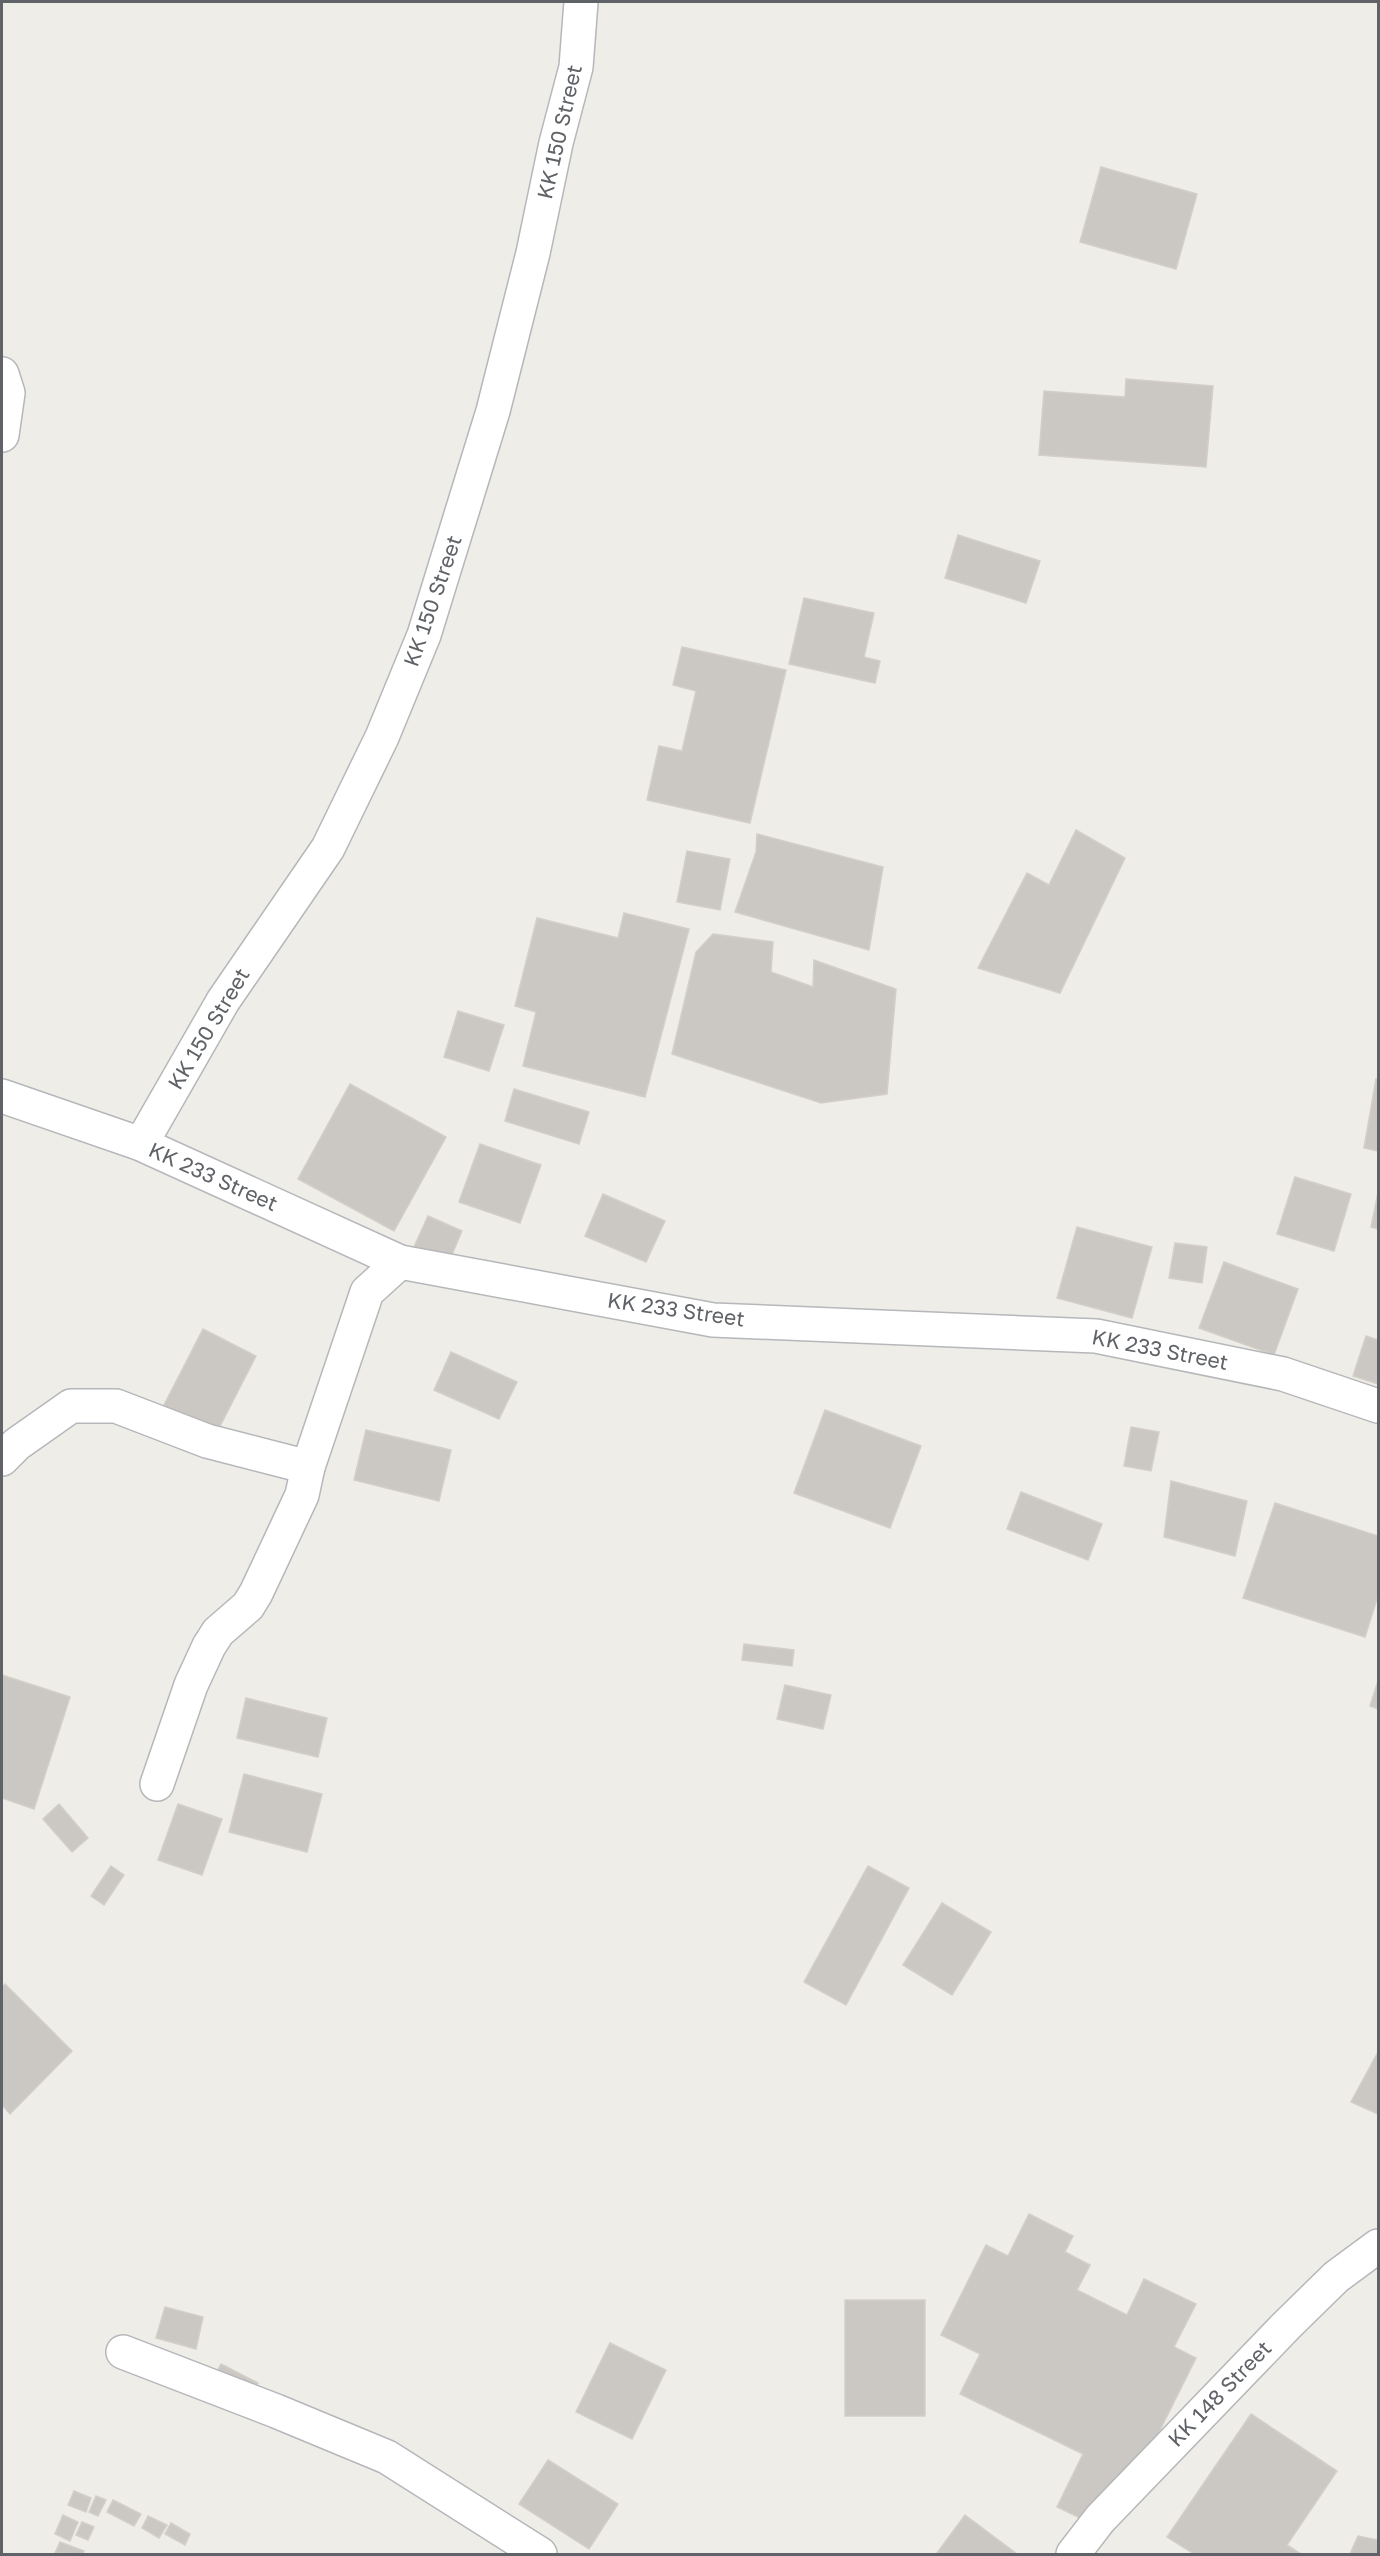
<svg xmlns="http://www.w3.org/2000/svg" width="1380" height="2556" viewBox="0 0 1380 2556" font-family="'Golos Text',sans-serif">
  <style>
    .building { fill: #cbc8c4; stroke: #d3cfc7; stroke-width: 1.5 }
    .lines { fill: none; stroke-linecap: round; stroke-linejoin: round }
    .street-casing { stroke: #b5b7ba; stroke-width: 36 }
    .street { stroke: #fff; stroke-width: 33 }
    .labels { text-anchor: middle; stroke-width: 6; stroke-linejoin: round; paint-order: stroke }
    .street-label { font-size: 21px; fill: #5f6266; stroke: #fff }
  </style>
  <rect width="100%" height="100%" fill="#efede8"/>
  <g class="building">
    <polygon points="1101,167 1197,194 1176,269 1080,242"/>
    <polygon points="1126,379 1213,386 1206,467 1039,455 1044,391 1125,397"/>
    <polygon points="958,535 1040,561 1026,603 945,578"/>
    <polygon points="804,598 874,613 864,657 880,661 875,683 789,664"/>
    <polygon points="682,647 786,670 750,823 647,800 659,746 682,751 696,691 673,685"/>
    <polygon points="1076,830 1125,858 1060,993 978,968 1027,873 1049,885"/>
    <polygon points="757,834 883,867 869,950 735,912 756,852"/>
    <polygon points="687,851 730,859 720,910 677,902"/>
    <polygon points="624,913 689,929 645,1097 523,1066 536,1012 515,1006 537,918 618,938"/>
    <polygon points="713,934 773,942 771,972 813,987 814,960 896,989 887,1094 821,1103 672,1054 696,952"/>
    <polygon points="458,1011 504,1025 489,1071 444,1057"/>
    <polygon points="1376,1079 1378,1080 1378,1151 1364,1148"/>
    <polygon points="350,1084 446,1137 394,1231 298,1179"/>
    <polygon points="514,1089 589,1112 579,1144 505,1121"/>
    <polygon points="480,1144 541,1165 520,1223 459,1202"/>
    <polygon points="1295,1177 1351,1194 1334,1251 1277,1234"/>
    <polygon points="1378,1193 1378,1229 1371,1227"/>
    <polygon points="603,1194 665,1221 646,1262 585,1236"/>
    <polygon points="428,1216 462,1231 448,1264 413,1249"/>
    <polygon points="1077,1227 1152,1247 1132,1318 1057,1298"/>
    <polygon points="1175,1243 1207,1247 1202,1283 1169,1278"/>
    <polygon points="1224,1262 1298,1289 1274,1355 1199,1328"/>
    <polygon points="203,1329 256,1356 216,1434 163,1407"/>
    <polygon points="1366,1336 1378,1340 1378,1384 1353,1376"/>
    <polygon points="451,1352 517,1382 499,1419 434,1390"/>
    <polygon points="825,1410 921,1446 890,1528 794,1493"/>
    <polygon points="1131,1427 1159,1432 1151,1471 1124,1466"/>
    <polygon points="366,1430 451,1450 439,1501 354,1480"/>
    <polygon points="1171,1481 1247,1501 1235,1556 1164,1537"/>
    <polygon points="1021,1492 1102,1524 1088,1560 1007,1529"/>
    <polygon points="1275,1503 1378,1536 1378,1596 1365,1637 1243,1598"/>
    <polygon points="744,1644 794,1650 792,1666 742,1660"/>
    <polygon points="2,1675 70,1697 34,1809 2,1798"/>
    <polygon points="1378,1681 1378,1709 1370,1706"/>
    <polygon points="785,1685 831,1695 823,1729 777,1719"/>
    <polygon points="246,1698 327,1718 318,1757 237,1738"/>
    <polygon points="244,1774 322,1794 307,1852 229,1832"/>
    <polygon points="59,1804 88,1838 72,1852 43,1819"/>
    <polygon points="178,1804 222,1819 202,1875 158,1860"/>
    <polygon points="111,1866 124,1875 104,1905 91,1896"/>
    <polygon points="868,1866 909,1888 846,2005 804,1982"/>
    <polygon points="942,1903 991,1932 952,1995 903,1965"/>
    <polygon points="5,1984 72,2051 10,2114 2,2105 2,1987"/>
    <polygon points="1378,2052 1378,2114 1351,2102"/>
    <polygon points="1029,2214 1073,2236 1065,2252 1090,2265 1077,2290 1127,2315 1144,2279 1196,2304 1174,2347 1196,2358 1109,2532 1057,2507 1083,2454 960,2394 980,2354 941,2335 986,2245 1008,2256"/>
    <rect x="845" y="2300" width="80" height="116"/>
    <polygon points="165,2307 203,2317 196,2349 156,2338"/>
    <polygon points="610,2343 666,2370 632,2439 576,2412"/>
    <polygon points="221,2364 258,2383 244,2410 207,2391"/>
    <polygon points="1251,2414 1337,2471 1287,2545 1301,2554 1194,2554 1167,2537"/>
    <polygon points="548,2460 618,2504 589,2549 519,2504"/>
    <polygon points="74,2491 91,2498 86,2512 68,2505"/>
    <polygon points="96,2496 106,2500 98,2516 89,2512"/>
    <polygon points="113,2500 141,2514 134,2526 107,2512"/>
    <polygon points="63,2515 78,2522 70,2541 55,2534"/>
    <polygon points="965,2515 1017,2554 939,2554 937,2553"/>
    <polygon points="148,2516 167,2525 159,2538 142,2528"/>
    <polygon points="82,2522 94,2527 88,2540 76,2535"/>
    <polygon points="171,2523 190,2534 185,2545 165,2534"/>
    <polygon points="1358,2536 1378,2540 1378,2554 1350,2554"/>
    <polygon points="60,2542 84,2551 82,2554 55,2553"/>
  </g>
  <g class="lines">
    <defs>
      <g id="street">
        <polyline points="2,374 8,393 2,435"/>
        <polyline points="2,1096 141,1144 400,1262 713,1320 1096,1336 1283,1374 1378,1406"/>
        <polyline points="141,1144 223,1001 328,848 382,737 424,635 493,411 533,253 556,143 576,67 581,2"/>
        <polyline points="2,1459 17,1444 71,1406 116,1406 207,1441 308,1467 367,1292 400,1262"/>
        <polyline points="157,1784 191,1685 209,1646 218,1632 248,1606 256,1593 302,1495 308,1467"/>
        <polyline points="123,2352 276,2411 387,2457 540,2554"/>
        <polyline points="1073,2554 1100,2519 1286,2326 1336,2277 1378,2246"/>
      </g>
    </defs>
    <use href="#street" class="street-casing"/>
    <use href="#street" class="street"/>
  </g>
  <g class="labels">
    <g class="street-label">
      <text transform="translate(560 132) rotate(-77)" y="7">KK 150 Street</text>
      <text transform="translate(433 601) rotate(-71)" y="7">KK 150 Street</text>
      <text transform="translate(209 1029) rotate(-59)" y="7">KK 150 Street</text>
      <text transform="translate(213 1177) rotate(24)" y="7">KK 233 Street</text>
      <text transform="translate(676 1310) rotate(8)" y="7">KK 233 Street</text>
      <text transform="translate(1160 1350) rotate(11)" y="7">KK 233 Street</text>
      <text transform="translate(1220 2394) rotate(-46)" y="7">KK 148 Street</text>
    </g>
  </g>
  <rect width="1380" height="2556" fill="none" stroke="#5f6266" stroke-width="6"/>
</svg>
